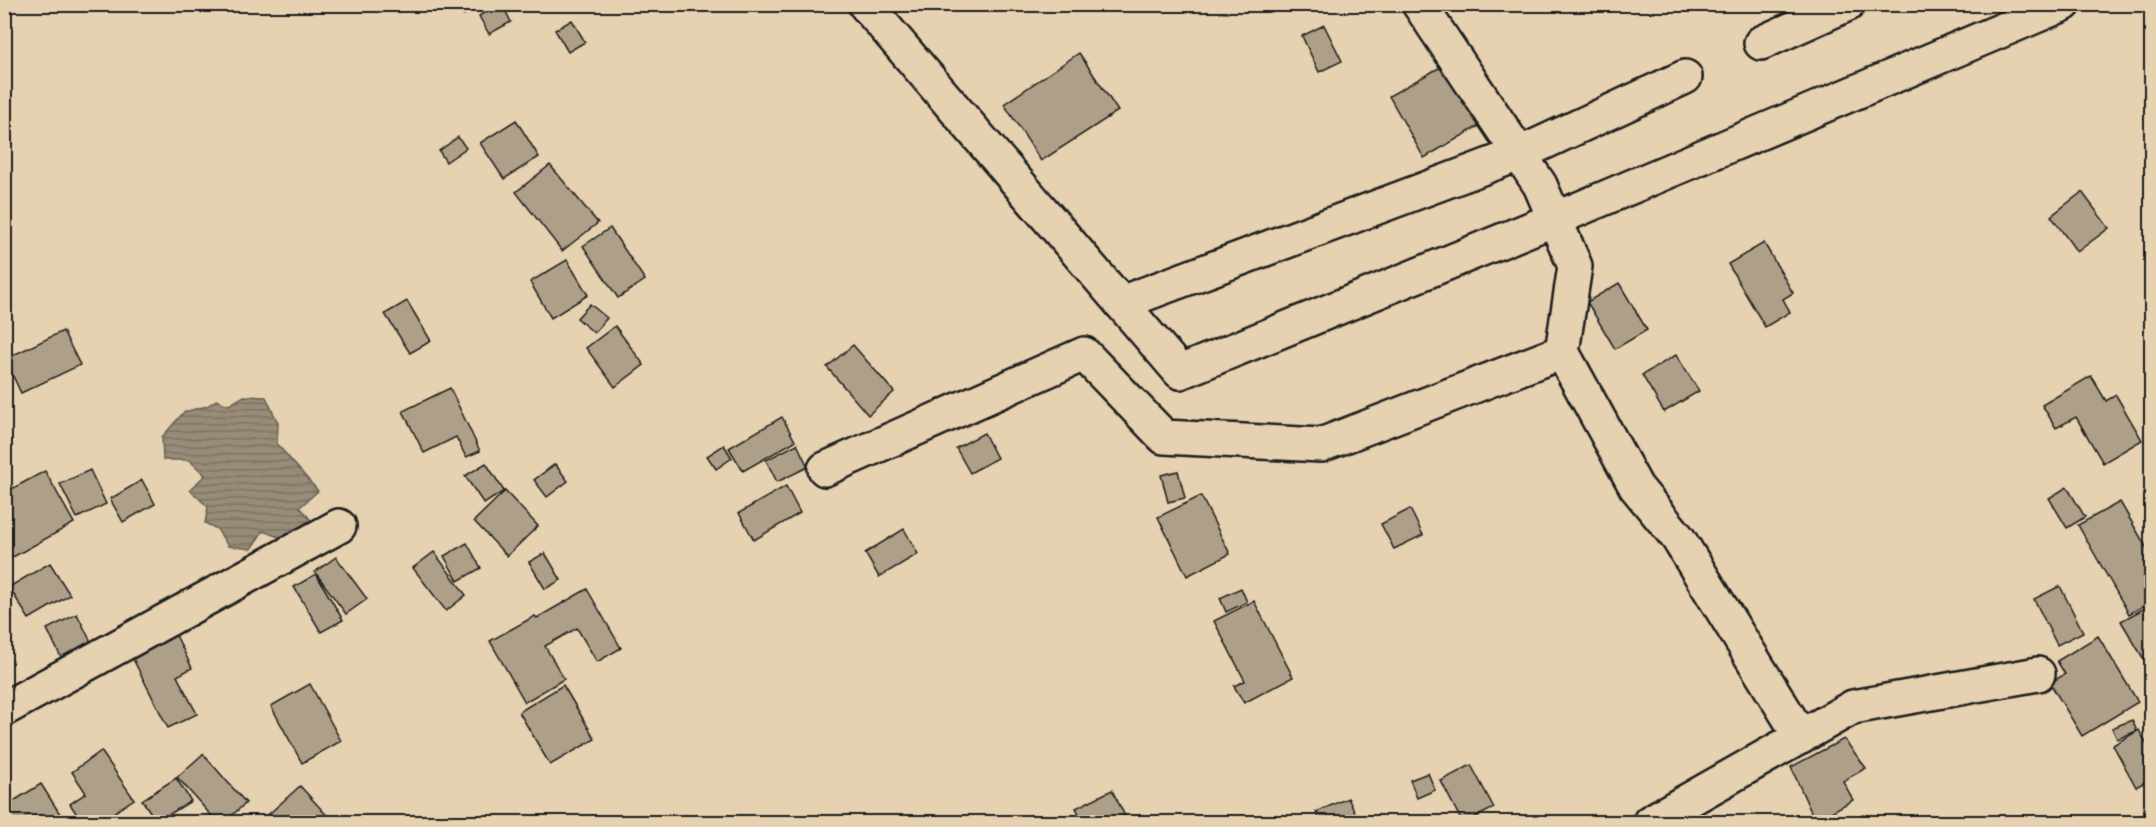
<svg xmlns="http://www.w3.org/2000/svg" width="2156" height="827" viewBox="0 0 2156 827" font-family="'Patrick Hand',sans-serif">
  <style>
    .water { fill: url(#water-rules); stroke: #665f53; stroke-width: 1.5 }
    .building { fill: #aea088; stroke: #1c1c1c; stroke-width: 1.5 }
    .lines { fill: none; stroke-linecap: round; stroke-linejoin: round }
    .minor-casing { stroke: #1c1c1c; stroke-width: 38 }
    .minor { stroke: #e6d2b1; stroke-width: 33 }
  </style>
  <defs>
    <pattern id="water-rules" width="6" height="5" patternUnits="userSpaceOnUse" patternTransform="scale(1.5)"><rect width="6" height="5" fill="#988c78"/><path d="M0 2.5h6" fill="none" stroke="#7b7262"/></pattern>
  </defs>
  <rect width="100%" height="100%" fill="#e6d2b1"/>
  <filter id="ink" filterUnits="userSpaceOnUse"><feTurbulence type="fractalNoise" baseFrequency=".0167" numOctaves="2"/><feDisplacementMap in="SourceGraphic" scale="12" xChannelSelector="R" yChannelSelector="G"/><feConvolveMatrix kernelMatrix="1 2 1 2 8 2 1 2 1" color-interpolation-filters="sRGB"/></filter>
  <g filter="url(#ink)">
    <polygon class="water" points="244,396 266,397 278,423 277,444 318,491 300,507 313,523 291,542 263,531 251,549 228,546 217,529 205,523 208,507 190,490 205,475 189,460 163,460 162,437 184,412 207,406 216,400 229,405"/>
    <g class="building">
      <polygon points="457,4 483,4 463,15"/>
      <polygon points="499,4 502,4 511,22 489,34 479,16"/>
      <polygon points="572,20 585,42 568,52 555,30"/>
      <polygon points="1324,25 1342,61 1319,72 1302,36"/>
      <polygon points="1079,53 1118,111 1041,161 1004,104"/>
      <polygon points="1444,65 1479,126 1424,158 1389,96"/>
      <polygon points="516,120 539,157 504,179 480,143"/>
      <polygon points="458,137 466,148 446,162 439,151"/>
      <polygon points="550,165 598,223 562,251 516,192"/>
      <polygon points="2082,192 2109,228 2077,252 2051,216"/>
      <polygon points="610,228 645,280 618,298 583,246"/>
      <polygon points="1764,243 1793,293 1783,299 1790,312 1765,327 1728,264"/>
      <polygon points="567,260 588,295 551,318 530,282"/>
      <polygon points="1619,283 1647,330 1615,349 1587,302"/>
      <polygon points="407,301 431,341 410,353 385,314"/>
      <polygon points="590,304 607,318 594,333 577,318"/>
      <polygon points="615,326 644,365 615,387 586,348"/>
      <polygon points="63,331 80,365 21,393 5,359"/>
      <polygon points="853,345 894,392 868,415 827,367"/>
      <polygon points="1676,355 1699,391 1664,412 1642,375"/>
      <polygon points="2091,376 2106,401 2116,395 2142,440 2103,463 2076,417 2056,428 2042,405"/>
      <polygon points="450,388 480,451 466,457 456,437 424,453 403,411"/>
      <polygon points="782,417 795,441 743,471 729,448"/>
      <polygon points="984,433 997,458 970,473 956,448"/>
      <polygon points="797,444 808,467 777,482 766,460"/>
      <polygon points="724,445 732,458 716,469 707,456"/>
      <polygon points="486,463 504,491 484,504 465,476"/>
      <polygon points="555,464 568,481 547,497 534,480"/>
      <polygon points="90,470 106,504 77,518 60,484"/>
      <polygon points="45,471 74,523 4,562 4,493"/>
      <polygon points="1178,471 1185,498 1168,502 1161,475"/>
      <polygon points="142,480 155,504 123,522 110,499"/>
      <polygon points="786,486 800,513 754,540 739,513"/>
      <polygon points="2067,487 2085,517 2067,528 2049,498"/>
      <polygon points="505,491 538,526 507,556 474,521"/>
      <polygon points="1201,496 1230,554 1187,576 1158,517"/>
      <polygon points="2120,502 2152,557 2152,601 2129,614 2078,525"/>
      <polygon points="1410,509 1423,535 1394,549 1381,524"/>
      <polygon points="904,529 918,554 879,577 865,553"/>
      <polygon points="467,543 481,568 458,581 444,556"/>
      <polygon points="434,552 466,595 446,611 413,568"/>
      <polygon points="545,553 561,580 545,589 529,562"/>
      <polygon points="336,557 367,599 346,614 315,572"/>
      <polygon points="50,563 70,595 29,619 9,587"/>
      <polygon points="316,574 343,620 321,632 294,587"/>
      <polygon points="2060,586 2083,632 2057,645 2034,599"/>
      <polygon points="1241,588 1247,602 1226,612 1220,598"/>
      <polygon points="587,589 621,648 597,662 577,628 545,646 564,679 525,702 490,641 535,616 537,618"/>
      <polygon points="1254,601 1293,677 1244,703 1234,686 1245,681 1214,621"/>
      <polygon points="2152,604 2152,673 2121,621"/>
      <polygon points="77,614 92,644 62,659 47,629"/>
      <polygon points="172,627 192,668 177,676 197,714 168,728 128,649"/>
      <polygon points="2098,636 2138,702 2082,736 2050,683 2065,674 2057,661"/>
      <polygon points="310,684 341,741 302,763 271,706"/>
      <polygon points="563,685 595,739 550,765 519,712"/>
      <polygon points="2132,720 2137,731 2117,739 2112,728"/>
      <polygon points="2139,730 2152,754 2152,778 2136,787 2113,745"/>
      <polygon points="1844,739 1866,768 1843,781 1853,800 1815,821 1791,767"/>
      <polygon points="101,751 134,799 100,822 82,822 70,804 86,793 72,772"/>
      <polygon points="203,754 246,803 224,822 217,822 177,777"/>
      <polygon points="1471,765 1494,808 1466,822 1462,822 1441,781"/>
      <polygon points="1428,773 1435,790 1417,798 1410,780"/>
      <polygon points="176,778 191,801 157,822 142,800"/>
      <polygon points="41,784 65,822 10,822 4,814 4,807"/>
      <polygon points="300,786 333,822 260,822"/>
      <polygon points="1112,790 1128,822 1084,822 1076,808"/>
      <polygon points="1348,798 1357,817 1343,822 1321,822 1316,812"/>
      <polygon points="713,817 716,822 703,822"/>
    </g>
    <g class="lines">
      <defs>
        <g id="minor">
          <polyline points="865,4 1180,372 1555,219 2064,4"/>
          <polyline points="1419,4 1540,185 1575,266 1562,352 1636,487 1678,538 1801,737"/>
          <polyline points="1761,43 1848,4"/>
          <polyline points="1121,303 1519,154 1685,77"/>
          <polyline points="825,469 1084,354 1164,437 1321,445 1562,352"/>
          <polyline points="4,709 339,526"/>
          <polyline points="1650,822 1853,707 2038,674"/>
        </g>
      </defs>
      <use href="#minor" class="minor-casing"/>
      <use href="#minor" class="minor"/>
    </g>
  </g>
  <rect width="2156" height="827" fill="none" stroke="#e6d2b1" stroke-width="24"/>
  <rect x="12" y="12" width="2132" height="803" fill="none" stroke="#1c1c1c" stroke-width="2" filter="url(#ink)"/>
</svg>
